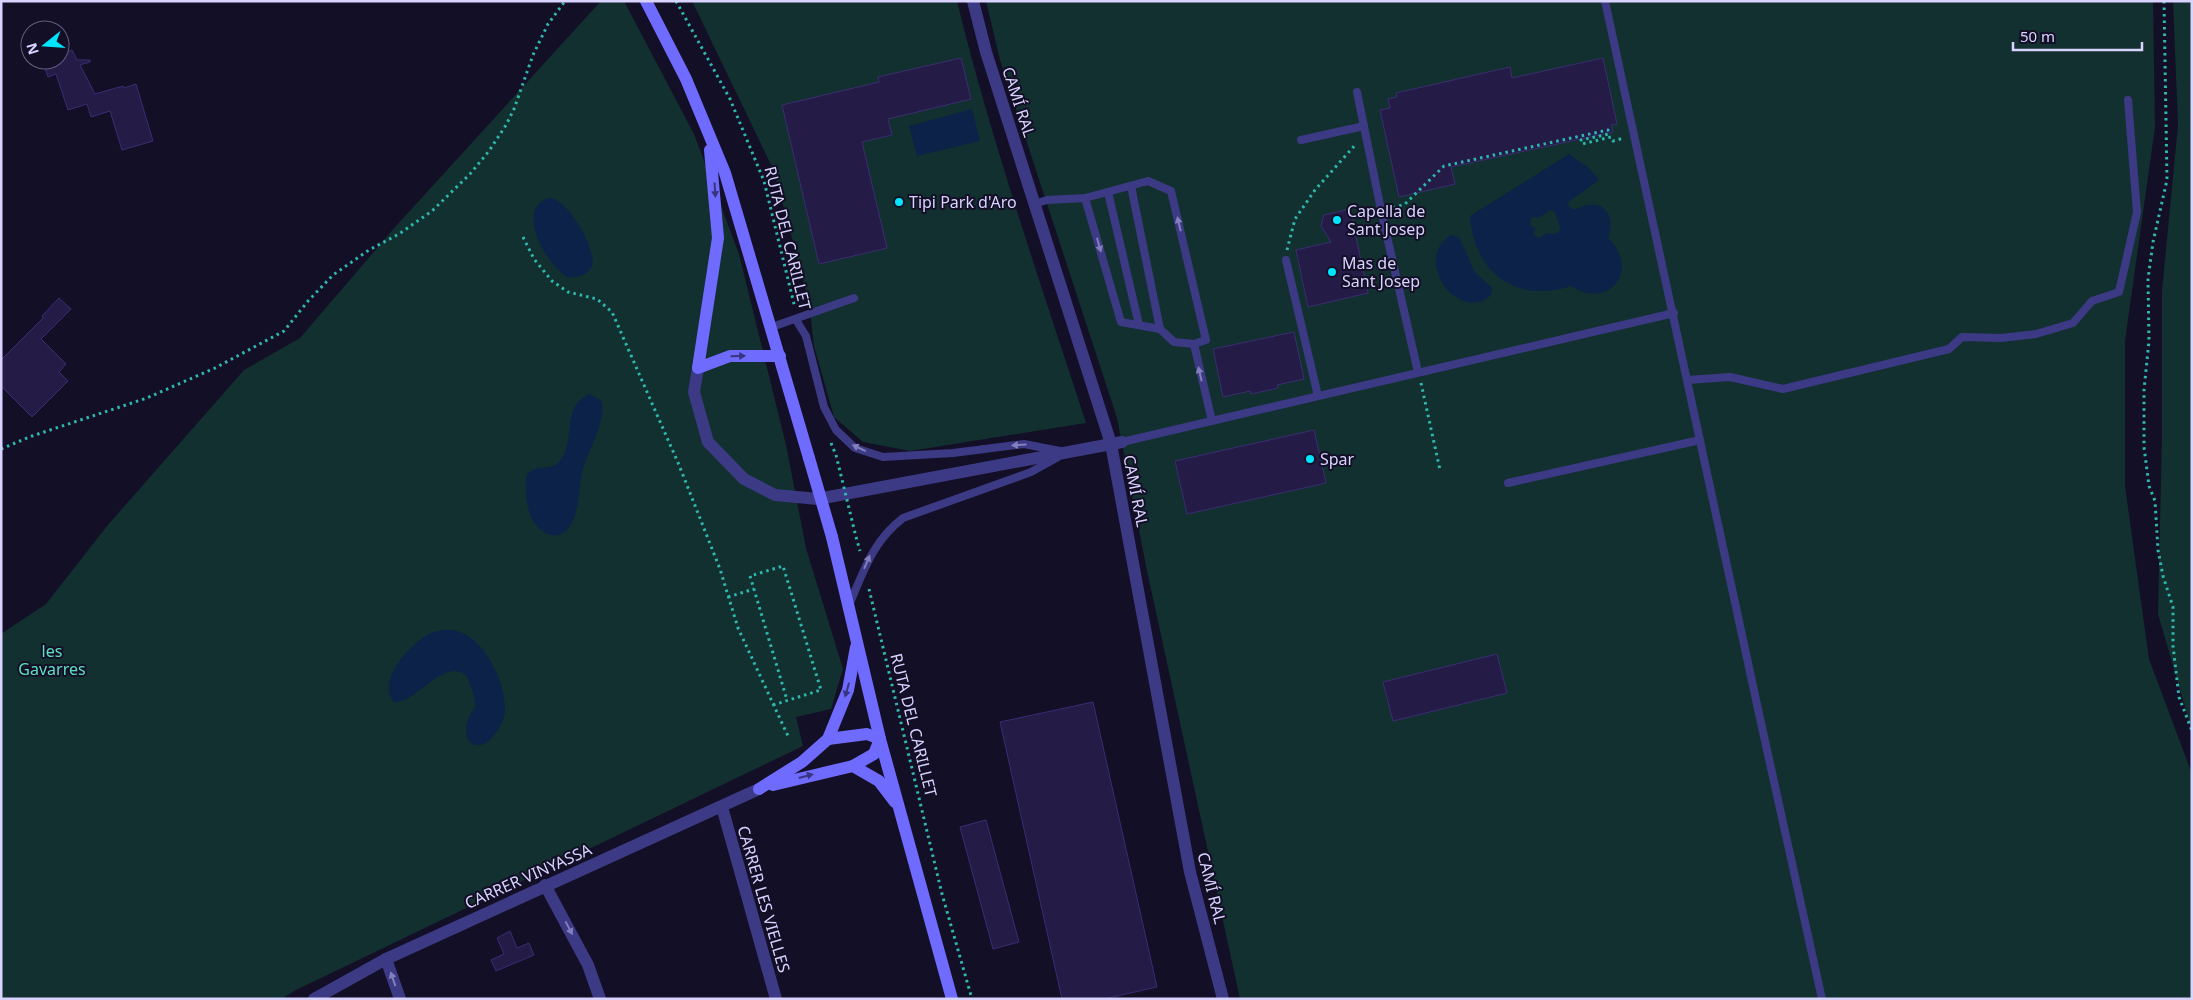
<svg xmlns="http://www.w3.org/2000/svg" width="2193" height="1000" viewBox="0 0 2193 1000" font-family="'Noto Sans',sans-serif">
  <style>
    .green { fill: #12302f }
    .water { fill: #0c2248; fill-rule: evenodd }
    .building { fill: #241b47; stroke: #3b2d73 }
    .lines { fill: none; stroke-linecap: round; stroke-linejoin: round }
    .path { stroke: #2fb8b0; stroke-width: 3; stroke-dasharray: 2.5 4; stroke-linecap: butt }
    .lane { stroke: #3d3a85; stroke-width: 8 }
    .street { stroke: #3d3a85; stroke-width: 12 }
    .secondary { stroke: #6f6bff; stroke-width: 12 }
    .path-bridge { stroke: #2fb8b0; stroke-width: 3; stroke-dasharray: 2.5 4; stroke-linecap: butt }
    .secondary-bridge { stroke: #6f6bff; stroke-width: 12 }
    .oneway { fill: #38347d }
    .oneway2 { fill: #837fbc }
    .poi-dot { fill: #00e5ff; stroke: #130f26; stroke-width: 2 }
    .labels { text-anchor: middle; stroke-width: 4; stroke-linejoin: round; paint-order: stroke }
    .street-label { font-size: 16px; fill: #d9d4ff; stroke: #130f26 }
    .poi-label { font-size: 16px; fill: #d9d4ff; stroke: #130f26; text-anchor: start }
    .park-label { font-size: 16px; fill: #5fe0c0; stroke: #130f26 }
  </style>
  <rect width="100%" height="100%" fill="#130f26"/>
  <g class="green">
    <polygon points="601,1 624,1 694,134 739,254 786,445 806,548 843,669 831,709 796,717 803,746 294,991 282,999 1,999 1,634 46,604 107,526 244,370 300,338 396,226"/>
    <path d="M692,1h265c35,143 84,283 129,422l-176,28 -47,-9 -29,-25 -20,-71 -5,-44 -35,-131z"/>
    <polygon points="986,1 2153,1 2155,127 2125,341 2125,486 2149,659 2192,774 2192,999 1240,999 1146,566 1117,418 1000,60"/>
    <polygon points="2173,1 2192,1 2192,731 2158,614 2162,435 2162,291 2178,125"/>
  </g>
  <g class="water">
    <polygon points="972,109 980,141 917,156 909,126"/>
    <path d="M1569,154l20,14 10,12 -32,23c1,1 4,5 5,6 5,1 11,-4 16,-4 22,-3 26,17 20,33 33,32 1,73 -37,48 -55,18 -97,-13 -101,-70zM1550,210l5,2 5,16v3l-6,3 -7,-1 -8,5 -4,-2 -2,-3 3,-5 -5,-2 -1,-6 2,-3 7,1z"/>
    <path d="M550,198c17,0 48,53 42,68 -3,9 -15,11 -23,12 -21,-10 -57,-71 -19,-80z"/>
    <path d="M1451,235l8,2 16,35 17,16 -1,7c-32,30 -80,-36 -40,-60z"/>
    <path d="M589,394l12,6c7,19 -13,50 -18,69 -5,19 -2,47 -17,62 -12,11 -28,0 -34,-12 -6,-11 -8,-34 -5,-45 10,-10 24,-3 32,-12 18,-20 1,-55 30,-68z"/>
    <path d="M444,630c35,-4 60,47 61,76 1,10 -4,21 -10,28 -4,5 -8,10 -15,11 -14,2 -16,-15 -12,-25 1,-5 5,-9 7,-13 2,-5 -6,-29 -10,-32 -20,-18 -51,30 -71,27 -18,-21 17,-59 35,-68 5,-3 10,-3 15,-4z"/>
  </g>
  <g class="building">
    <polygon points="72,50 77,60 90,60 90,62 80,65 95,94 123,86 124,88 136,84 153,141 122,150 110,111 91,117 87,104 68,110 56,74 48,77 42,60 60,60 60,55"/>
    <polygon points="961,58 971,99 888,119 892,135 862,142 887,248 819,264 782,105 879,82 878,77"/>
    <polygon points="1603,58 1617,124 1611,125 1613,132 1451,167 1455,184 1399,197 1380,110 1390,108 1388,99 1397,97 1396,93 1510,67 1512,78"/>
    <polygon points="1350,209 1368,293 1308,307 1296,250 1331,242 1321,226 1324,215"/>
    <polygon points="59,298 71,309 41,339 66,364 59,372 68,381 32,417 1,386 1,360 43,318 42,316"/>
    <polygon points="1294,332 1304,379 1277,385 1278,388 1251,394 1250,391 1223,397 1213,349"/>
    <polygon points="1314,430 1326,483 1187,514 1175,461"/>
    <polygon points="1497,654 1507,693 1393,721 1383,682"/>
    <polygon points="1093,702 1157,987 1104,999 1062,999 1000,722"/>
    <polygon points="986,820 1019,942 993,949 960,827"/>
    <polygon points="510,931 517,948 529,943 534,955 496,971 491,960 504,954 497,938"/>
  </g>
  <g class="lines">
    <g class="path">
      <polyline points="676,1 730,99 764,181 795,308"/>
      <polyline points="2164,1 2167,180 2153,242 2148,279 2149,341 2144,390 2144,447 2149,486 2155,501 2158,550 2163,576 2173,607 2173,646 2179,697 2192,731"/>
      <polyline points="1393,208 1405,204 1444,166 1608,130 1609,134 1581,140 1582,144 1611,137 1613,141 1624,138"/>
      <polyline points="523,237 534,259 552,281 568,292 597,299 612,312 679,465 720,569 738,628 788,736"/>
      <polyline points="1287,250 1295,219 1315,190 1356,144"/>
      <polyline points="1421,383 1440,470"/>
      <polyline points="831,443 836,455"/>
      <polyline points="1,449 32,436 147,398 215,368 284,331 308,301 333,275 369,250 399,234 432,211 470,174 489,151 506,125 514,109 533,55 548,24 565,1"/>
      <polyline points="856,537 860,551"/>
      <polyline points="869,589 942,894 972,999"/>
      <polyline points="728,597 754,589"/>
      <polyline points="773,705 821,690 783,566 750,576 787,700"/>
    </g>
    <g class="lane">
      <path d="M1605,1c74,333 142,666 217,998"/>
      <polyline points="1357,92 1381,210 1418,372"/>
      <polyline points="1301,140 1364,126"/>
      <polyline points="1131,186 1160,329"/>
      <polyline points="1108,192 1139,325"/>
      <polyline points="1085,198 1121,322 1160,329 1174,342 1194,344"/>
      <polyline points="1034,204 1047,200 1085,198 1148,181 1171,191 1206,340 1194,344 1212,421"/>
      <polyline points="1286,260 1318,396"/>
      <polyline points="796,320 806,336 824,407 836,430 855,448 883,457 953,453 1024,444 1060,451"/>
      <polyline points="772,327 854,298"/>
      <polyline points="1687,380 1730,377 1783,389 1949,349 1962,337 2001,338 2036,334 2073,323 2092,301 2119,292 2137,212 2128,100"/>
      <polyline points="1122,442 1674,313"/>
      <polyline points="1508,483 1700,440"/>
      <path d="M849,605c15,-34 23,-63 54,-87l128,-46 27,-15"/>
    </g>
    <g class="street">
      <polyline points="973,1 986,52 1111,444 1190,872 1223,999"/>
      <polyline points="698,368 694,392 708,442 744,479 775,495 818,499 1122,442"/>
      <polyline points="722,807 776,999"/>
      <polyline points="545,885 588,965 600,999"/>
      <polyline points="386,959 400,999"/>
      <polyline points="314,999 386,959 759,789"/>
    </g>
    <g class="secondary">
      <polyline points="646,1 686,79 725,173 809,458"/>
      <polyline points="710,150 718,238 698,368 730,356 780,356"/>
      <polyline points="832,537 880,739 952,999"/>
      <polyline points="828,739 867,734 880,739 874,754 853,766"/>
      <polyline points="773,785 853,766 879,781 895,802"/>
      <polyline points="759,789 802,762 828,739 848,690 856,647"/>
    </g>
    <polyline class="path-bridge" points="836,455 856,537"/>
    <polyline class="secondary-bridge" points="809,458 832,537"/>
  </g>
  <defs><path id="oneway-solid" d="M-6-.8H1V-3.2L6.5 0L1 3.2V.8H-6Z" transform="scale(1.25)"/></defs>
  <g class="oneway">
    <use href="#oneway-solid" transform="translate(715 190) rotate(86)"/>
    <use href="#oneway-solid" transform="translate(738 356) rotate(-1)"/>
    <use href="#oneway-solid" transform="translate(847 690) rotate(106)"/>
    <use href="#oneway-solid" transform="translate(806 776) rotate(-15)"/>
  </g>
  <g class="oneway2">
    <use href="#oneway-solid" transform="translate(1179 224) rotate(-103)"/>
    <use href="#oneway-solid" transform="translate(1099 245) rotate(74)"/>
    <use href="#oneway-solid" transform="translate(1200 374) rotate(-103)"/>
    <use href="#oneway-solid" transform="translate(1019 445) rotate(176)"/>
    <use href="#oneway-solid" transform="translate(859 448) rotate(-155)"/>
    <use href="#oneway-solid" transform="translate(867 562) rotate(-67)"/>
    <use href="#oneway-solid" transform="translate(569 928) rotate(62)"/>
    <use href="#oneway-solid" transform="translate(393 979) rotate(-109)"/>
  </g>
  <g class="poi-dot">
    <circle cx="899" cy="202" r="5"/>
    <circle cx="1337" cy="220" r="5"/>
    <circle cx="1332" cy="272" r="5"/>
    <circle cx="1310" cy="459" r="5"/>
  </g>
  <g class="labels">
    <g class="street-label">
      <text transform="translate(1019 102) rotate(72)" y="6">CAMÍ RAL</text>
      <text transform="translate(788 238) rotate(76)" y="6">RUTA DEL CARILLET</text>
      <text transform="translate(1136 491) rotate(79)" y="6">CAMÍ RAL</text>
      <text transform="translate(914 725) rotate(76)" y="6">RUTA DEL CARILLET</text>
      <text transform="translate(528 876) rotate(-24)" y="6">CARRER VINYASSA</text>
      <text transform="translate(1212 888) rotate(76)" y="6">CAMÍ RAL</text>
      <text transform="translate(764 899) rotate(74)" y="6">CARRER LES VIELLES</text>
    </g>
    <g class="poi-label">
      <text x="909" y="208">Tipi Park d'Aro</text>
      <text x="1347" y="217">Capella de<tspan x="1347" dy="18">Sant Josep</tspan></text>
      <text x="1342" y="269">Mas de<tspan x="1342" dy="18">Sant Josep</tspan></text>
      <text x="1320" y="465">Spar</text>
    </g>
    <g class="park-label">
      <text x="52" y="657">les<tspan x="52" dy="18">Gavarres</tspan></text>
    </g>
  </g>
  <rect width="2193" height="1000" fill="none" stroke="#d9d4ff" stroke-width="5"/>
  <g transform="translate(45 45) rotate(253)"><circle r="24" fill="#130f26" stroke="#625e7d"/>
  <path d="M0-4L9 19L0 12L-9 19Z" fill="#00e5ff"/>
  <text y="-8" font-size="14" font-weight="bold" text-anchor="middle" fill="#d9d4ff">N</text>
  </g>
  <path d="M2013 42v8h129v-8" fill="none" stroke="#d9d4ff" stroke-width="2.5"/>
  <text x="2020" y="42" font-size="15" fill="#d9d4ff" stroke="#130f26" stroke-width="4" paint-order="stroke">50 m</text>
</svg>
